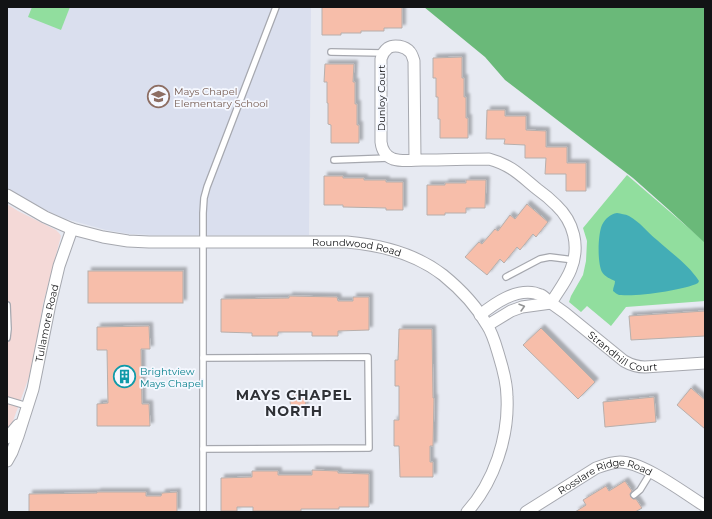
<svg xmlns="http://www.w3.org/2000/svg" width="712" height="519" viewBox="0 0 712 519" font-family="Montserrat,sans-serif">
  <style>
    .commercial { fill: #f4d9d7 }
    .built { fill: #dadfee }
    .green { fill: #91de9e }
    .forest { fill: #6ab979 }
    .water { fill: #43adb6 }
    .building { fill: #f7beaa; stroke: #b7afac; filter: url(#shadow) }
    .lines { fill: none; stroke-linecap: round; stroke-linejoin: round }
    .lane-casing { stroke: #a6a8af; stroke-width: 8 }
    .street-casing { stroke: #a6a8af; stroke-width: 13 }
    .lane { stroke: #fff; stroke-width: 5.5 }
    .street { stroke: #fff; stroke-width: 11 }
    .oneway { stroke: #949596 }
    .labels { text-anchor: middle; stroke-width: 3.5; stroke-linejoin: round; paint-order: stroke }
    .education-label { font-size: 10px; fill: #785e54; stroke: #f5f8ff; text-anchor: start }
    .street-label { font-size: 10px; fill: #121315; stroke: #f5f8ff }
    .culture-label { font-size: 10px; fill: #0d838f; stroke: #f5f8ff; text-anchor: start }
    .district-label { font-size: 14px; font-weight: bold; letter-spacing: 1px; fill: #2f3136; stroke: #f5f8ff }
  </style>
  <defs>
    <filter id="shadow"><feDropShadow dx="3.5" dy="-3.5" stdDeviation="1" flood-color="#0004"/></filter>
  </defs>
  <rect width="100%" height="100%" fill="#e7eaf2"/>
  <polygon class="commercial" points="7,204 18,211 56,230 59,233 61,236 43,304 34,356 29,377 13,421 7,430"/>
  <polygon class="built" points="7,7 311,7 309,235 151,235 129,234 106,230 66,219 50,212 25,199 7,188"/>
  <g class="green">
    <polygon points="32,7 70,7 61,30 28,17"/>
    <polygon points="627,175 705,242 705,301 626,307 611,326 587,306 581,312 569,302 571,296 583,275 586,261 587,241 583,228"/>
  </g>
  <polygon class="forest" points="424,7 705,7 705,243 668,209 633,178 505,80 485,57"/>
  <path class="water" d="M617,213c4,1 8,1 12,3 11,6 18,16 28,24 14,13 31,24 42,41l-1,2c-13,7 -62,14 -77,12 -4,0 -5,-2 -8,-4 0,-4 2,-6 2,-10 -4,-2 -10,-4 -13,-9 -5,-10 -4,-38 0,-47 3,-6 8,-11 15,-12z"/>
  <g class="building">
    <polygon points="322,7 402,7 402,28 384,28 384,31 361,31 361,33 341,33 341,35 322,35"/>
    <polygon points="462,57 462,78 464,78 464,97 466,97 466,118 468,118 468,138 440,138 440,119 438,119 438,97 436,97 436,78 433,78 433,58"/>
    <polygon points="325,64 354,64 353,82 355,82 355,104 357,104 357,125 359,125 359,143 331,143 331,125 328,124 328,103 327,103 327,82 324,82"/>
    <polygon points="487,110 505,110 505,116 526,116 526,130 546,131 546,147 567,147 567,163 586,163 586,191 566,191 566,174 545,174 546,158 525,158 525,145 504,144 505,139 486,139"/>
    <polygon points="324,176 343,176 343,178 364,178 364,180 386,180 386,182 403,182 403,210 386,210 386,208 343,207 343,205 324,205"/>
    <polygon points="466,180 486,180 485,208 466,208 466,213 445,213 445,215 427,215 427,185 445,185 445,183 466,183"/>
    <polygon points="527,204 548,222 536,237 533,234 520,250 517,247 504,263 500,259 487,275 465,257 479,242 482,244 495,229 498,231 510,215 515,219"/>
    <rect x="88" y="271" width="95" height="32"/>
    <polygon points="289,296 337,297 338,301 353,301 353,297 369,297 369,330 338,331 338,336 312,336 312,332 278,332 278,336 252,336 252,333 221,332 221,299 289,298"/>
    <polygon points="705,311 705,336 631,340 629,316"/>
    <polygon points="149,326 150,349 141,349 142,404 149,404 150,426 97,426 97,404 108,403 107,350 97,350 97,327"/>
    <polygon points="541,328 595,382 578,399 523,345"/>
    <polygon points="399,329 432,329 433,398 434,398 433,446 430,446 430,462 433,462 433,477 400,477 399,446 394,446 394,420 399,420 399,386 395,386 395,360 398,360"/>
    <polygon points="691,388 705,400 705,429 677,405"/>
    <circle cx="298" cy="402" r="8"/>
    <polygon points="654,397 656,422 605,427 603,402"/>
    <polygon points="312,470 338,471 338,473 369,474 369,507 339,507 339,509 301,509 301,511 253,511 253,507 237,507 237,511 221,511 221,478 252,477 252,471 278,471 278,475 312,475"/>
    <polygon points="625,481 632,491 630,494 631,497 633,499 636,499 642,508 635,512 575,512 586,505 583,500 606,486 609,491"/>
    <polygon points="97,492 146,492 146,496 161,496 162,493 177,492 177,512 29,512 29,494 97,493"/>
  </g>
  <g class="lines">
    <defs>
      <g id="lane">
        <polyline points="331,52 383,53"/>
        <polyline points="334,160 389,158"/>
        <polyline points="506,277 540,259 550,257 574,260"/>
        <polyline points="7,305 8,329 7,338"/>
        <polyline points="7,400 27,406"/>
        <polyline points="203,449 369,448 368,357 203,358"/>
        <polyline points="634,495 640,490 651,472"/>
        <polyline points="203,512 203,213 204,198 207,187 276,7"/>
      </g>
      <g id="street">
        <path id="s1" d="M415,160l-1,-99c-1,-3 -2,-7 -4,-9 -5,-6 -16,-8 -22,-4 -4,3 -6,7 -7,11v83c1,8 4,14 12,17 9,3 21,1 30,1 22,0 44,-1 66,-1 22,6 31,16 48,30 7,5 13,10 19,16 18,17 24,41 15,64 -4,11 -14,24 -20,34l14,10 59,48c7,4 12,6 21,6l60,-4"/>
        <path id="s2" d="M7,195l38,22 27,12 31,8 25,4 21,1h198c34,3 69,12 96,33 16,13 34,32 44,50 6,9 9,21 12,31 4,13 8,27 8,41 2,40 -13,85 -40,115"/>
        <path d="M480,315c15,-12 35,-26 55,-22 2,1 4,1 6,2 3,1 7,6 10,8l-29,4 -11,4 -23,14"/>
        <polyline points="7,438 18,425"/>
        <path id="s3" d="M7,461l5,-9 6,-16 15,-47 17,-85 9,-38 13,-37"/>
        <path id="s4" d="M526,512l70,-44c8,-3 16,-6 24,-6 24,0 64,31 85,44"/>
      </g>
    </defs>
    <use href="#lane" class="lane-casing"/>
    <use href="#street" class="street-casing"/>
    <use href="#lane" class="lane"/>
    <use href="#street" class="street"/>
  </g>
  <defs><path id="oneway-chevron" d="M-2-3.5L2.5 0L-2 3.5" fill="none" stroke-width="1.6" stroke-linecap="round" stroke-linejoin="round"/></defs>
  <use class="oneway" href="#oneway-chevron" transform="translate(522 307) rotate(-16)"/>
  <defs>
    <symbol id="school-ring" viewBox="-11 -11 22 22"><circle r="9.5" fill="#f5f8ff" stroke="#8d6e63" stroke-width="1.5"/><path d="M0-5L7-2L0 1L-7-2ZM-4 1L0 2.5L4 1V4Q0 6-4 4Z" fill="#8d6e63"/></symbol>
    <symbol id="building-ring" viewBox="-11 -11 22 22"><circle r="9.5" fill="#f5f8ff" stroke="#0f9aa8" stroke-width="1.5"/><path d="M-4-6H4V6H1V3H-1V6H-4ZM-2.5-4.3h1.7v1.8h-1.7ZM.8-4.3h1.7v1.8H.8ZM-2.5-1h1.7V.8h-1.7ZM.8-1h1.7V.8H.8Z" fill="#0f9aa8"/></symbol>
  </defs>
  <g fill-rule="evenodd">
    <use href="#school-ring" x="146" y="84" width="25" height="25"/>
    <use href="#building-ring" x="112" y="364" width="25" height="25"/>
  </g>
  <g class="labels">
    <g class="education-label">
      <text x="174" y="95">Mays Chapel<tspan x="174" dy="12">Elementary School</tspan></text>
    </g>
    <g class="street-label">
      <text transform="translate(381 98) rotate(-90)" y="4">Dunloy Court</text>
      <text dy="4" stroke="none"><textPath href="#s2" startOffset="360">Roundwood Road</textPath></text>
      <text dy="4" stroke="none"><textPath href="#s3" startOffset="144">Tullamore Road</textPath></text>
      <text dy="4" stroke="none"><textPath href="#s1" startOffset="627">Strandhill Court</textPath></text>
      <text dy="4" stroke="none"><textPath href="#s4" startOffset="90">Rosslare Ridge Road</textPath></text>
    </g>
    <g class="culture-label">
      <text x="140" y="375">Brightview<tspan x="140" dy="12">Mays Chapel</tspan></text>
    </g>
    <g class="district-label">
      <text x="294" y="400">MAYS CHAPEL<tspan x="294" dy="16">NORTH</tspan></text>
    </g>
  </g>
  <rect width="712" height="519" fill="none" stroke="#121315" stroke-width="16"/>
</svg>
